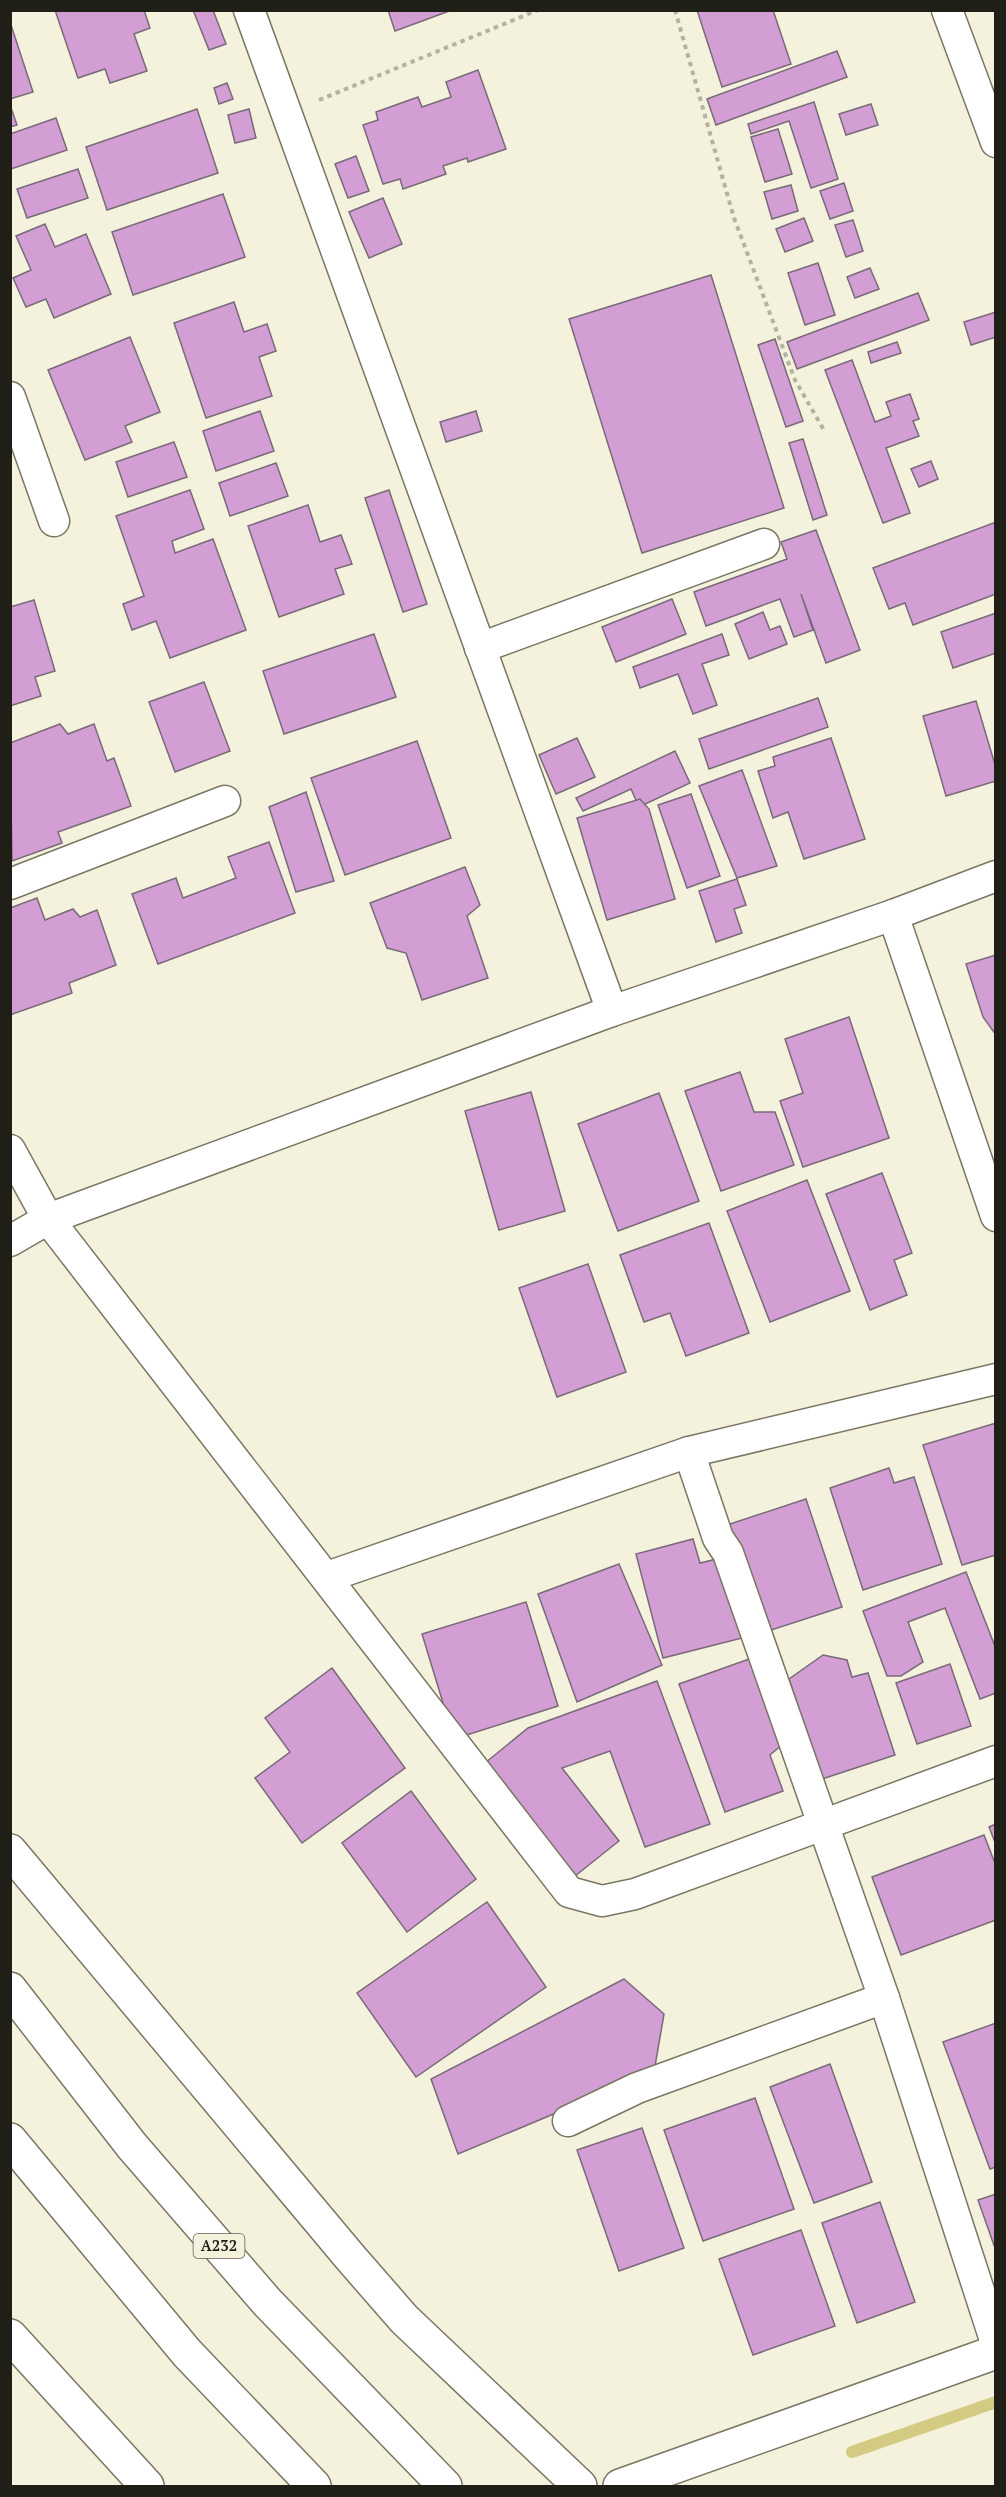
<svg xmlns="http://www.w3.org/2000/svg" width="1006" height="2497" viewBox="0 0 1006 2497" font-family="'PT Serif',serif">
  <style>
    .lines { fill: none; stroke-linecap: round; stroke-linejoin: round }
    .stream { stroke: #d3cb82; stroke-width: 12 }
    .building { fill: #d29ed3; stroke: #796a79; stroke-width: 1.5 }
    .minor-casing { stroke: #797764; stroke-width: 33 }
    .tertiary-casing { stroke: #797764; stroke-width: 36 }
    .secondary-casing { stroke: #797764; stroke-width: 36 }
    .trunk-casing { stroke: #797764; stroke-width: 36 }
    .path { stroke: #b4b2a1; stroke-width: 4; stroke-dasharray: 4.5 4.5; stroke-linecap: butt }
    .minor { stroke: #fff; stroke-width: 30 }
    .tertiary { stroke: #fff; stroke-width: 33 }
    .secondary { stroke: #fff; stroke-width: 33 }
    .trunk { stroke: #fff; stroke-width: 33 }
    .labels { text-anchor: middle; stroke-width: 6; stroke-linejoin: round; paint-order: stroke }
    .shield { fill: #f4f2dd; stroke: #605e52; stroke-width: 1.5 }
    .shield-label { font-size: 15px; font-weight: bold; fill: #201f17 }
  </style>
  <rect width="100%" height="100%" fill="#f4f2dd"/>
  <g class="lines">
    <polyline class="stream" points="852,2452 996,2402"/>
  </g>
  <g class="building">
    <polygon points="55,10 144,10 150,28 134,34 147,71 110,83 105,69 78,78"/>
    <polygon points="193,10 213,10 226,44 209,50"/>
    <polygon points="388,10 452,10 395,31"/>
    <polygon points="697,10 773,10 791,64 722,87"/>
    <polygon points="10,22 33,92 10,99"/>
    <polygon points="837,51 847,77 716,125 707,99"/>
    <polygon points="478,70 506,149 468,162 467,158 443,166 446,174 403,189 400,179 383,184 363,125 378,120 376,112 418,97 422,107 451,97 446,82"/>
    <polygon points="227,83 233,99 219,104 214,88"/>
    <polygon points="814,102 838,179 811,188 789,121 751,134 748,124"/>
    <polygon points="871,104 878,125 846,135 839,114"/>
    <polygon points="10,105 17,125 10,127"/>
    <polygon points="197,109 218,173 107,210 86,147"/>
    <polygon points="249,109 256,138 235,143 228,115"/>
    <polygon points="56,118 67,150 11,169 10,134"/>
    <polygon points="778,129 792,174 765,182 751,137"/>
    <polygon points="356,156 369,191 348,198 335,164"/>
    <polygon points="78,169 88,198 27,218 17,189"/>
    <polygon points="844,183 853,211 830,219 820,191"/>
    <polygon points="791,185 798,211 772,219 764,192"/>
    <polygon points="223,194 245,257 133,295 112,232"/>
    <polygon points="383,198 402,244 369,258 349,212"/>
    <polygon points="804,218 813,241 785,252 776,229"/>
    <polygon points="853,220 863,251 846,257 835,225"/>
    <polygon points="45,224 55,247 86,234 111,294 54,318 46,299 26,307 13,278 31,270 16,236"/>
    <polygon points="818,263 835,315 805,325 788,273"/>
    <polygon points="870,268 879,289 855,298 847,277"/>
    <polygon points="711,275 784,508 642,553 569,319"/>
    <polygon points="918,293 929,320 797,369 787,342"/>
    <polygon points="234,302 244,332 267,324 276,351 259,357 272,396 206,418 174,323"/>
    <polygon points="996,312 996,337 971,345 964,322"/>
    <polygon points="130,337 160,412 125,426 132,442 85,460 48,370"/>
    <polygon points="775,339 803,421 786,427 758,345"/>
    <polygon points="897,342 901,353 871,363 868,352"/>
    <polygon points="852,360 875,422 891,416 886,402 910,394 919,419 913,421 919,436 886,448 910,513 883,523 825,370"/>
    <polygon points="260,411 274,451 216,471 203,431"/>
    <polygon points="476,411 482,431 446,442 440,422"/>
    <polygon points="803,439 827,515 813,520 789,443"/>
    <polygon points="174,442 187,477 128,497 116,462"/>
    <polygon points="931,461 938,479 919,487 911,469"/>
    <polygon points="276,463 288,496 230,516 219,483"/>
    <polygon points="190,490 204,529 172,541 175,553 213,539 246,630 170,658 156,621 132,630 123,604 144,596 116,516"/>
    <polygon points="389,490 427,604 403,612 365,498"/>
    <polygon points="308,505 320,542 341,535 352,564 335,569 344,594 279,617 248,526"/>
    <polygon points="996,522 996,594 913,625 905,603 889,609 873,568"/>
    <polygon points="816,530 860,650 826,663 801,594 813,630 794,637 780,599 706,626 694,592 787,559 781,542"/>
    <polygon points="672,599 686,634 616,662 602,627"/>
    <polygon points="34,600 55,671 35,677 41,696 10,706 10,607"/>
    <polygon points="763,612 770,630 780,626 787,644 749,659 735,624"/>
    <polygon points="996,613 996,653 953,668 941,632"/>
    <polygon points="374,634 396,697 284,734 263,671"/>
    <polygon points="722,634 729,655 702,664 717,705 693,714 678,674 640,688 633,667"/>
    <polygon points="204,682 230,751 175,772 149,702"/>
    <polygon points="818,698 828,727 709,769 699,739"/>
    <polygon points="976,701 996,768 996,781 946,796 923,716"/>
    <polygon points="60,724 68,734 94,724 107,761 114,758 131,806 58,832 62,843 12,861 10,743"/>
    <polygon points="577,738 595,777 556,794 539,755"/>
    <polygon points="831,738 865,839 804,859 788,812 773,818 758,771 775,766 773,757"/>
    <polygon points="417,741 451,838 345,875 311,778"/>
    <polygon points="675,751 690,783 639,807 631,789 583,811 576,798"/>
    <polygon points="742,770 777,866 737,878 699,786"/>
    <polygon points="306,792 334,881 296,892 269,807"/>
    <polygon points="691,794 720,876 687,888 658,805"/>
    <polygon points="640,799 649,809 675,899 607,920 577,818"/>
    <polygon points="269,842 295,913 158,964 132,894 176,878 183,898 236,878 228,857"/>
    <polygon points="465,867 480,905 467,916 488,978 422,1000 406,953 387,948 370,903"/>
    <polygon points="737,879 746,905 734,909 742,933 716,942 699,891"/>
    <polygon points="37,898 45,920 73,909 80,917 97,910 116,965 69,983 72,993 10,1015 10,908"/>
    <polygon points="996,955 996,1035 983,1017 966,964"/>
    <polygon points="849,1017 889,1138 803,1167 780,1101 803,1093 785,1039"/>
    <polygon points="740,1072 754,1112 775,1112 794,1165 721,1191 685,1091"/>
    <polygon points="531,1092 565,1211 499,1230 465,1111"/>
    <polygon points="659,1093 699,1201 618,1231 578,1124"/>
    <polygon points="882,1173 912,1253 894,1260 907,1295 870,1310 826,1194"/>
    <polygon points="807,1180 850,1291 770,1322 727,1211"/>
    <polygon points="709,1223 749,1333 686,1356 670,1313 644,1322 620,1255"/>
    <polygon points="588,1264 626,1372 557,1397 519,1288"/>
    <polygon points="996,1423 996,1555 962,1565 923,1445"/>
    <polygon points="889,1468 894,1483 914,1477 942,1564 863,1590 830,1488"/>
    <polygon points="806,1499 842,1607 762,1633 727,1525"/>
    <polygon points="693,1539 700,1563 725,1557 746,1637 663,1658 636,1554"/>
    <polygon points="619,1564 662,1665 577,1702 538,1594"/>
    <polygon points="966,1572 996,1649 996,1693 980,1699 945,1608 908,1622 923,1662 901,1676 887,1676 863,1611"/>
    <polygon points="526,1602 558,1706 454,1739 422,1634"/>
    <polygon points="823,1655 847,1660 852,1677 868,1673 895,1755 822,1779 789,1679"/>
    <polygon points="752,1658 783,1744 770,1755 783,1791 725,1812 679,1684"/>
    <polygon points="950,1664 971,1726 917,1744 896,1683"/>
    <polygon points="332,1668 405,1768 302,1843 255,1778 290,1752 265,1718"/>
    <polygon points="657,1681 710,1824 645,1847 610,1751 562,1768 619,1841 570,1880 480,1767 528,1728"/>
    <polygon points="411,1791 476,1879 407,1932 342,1843"/>
    <polygon points="996,1824 996,1845 989,1827"/>
    <polygon points="984,1835 996,1866 996,1920 901,1955 872,1877"/>
    <polygon points="487,1902 546,1987 416,2077 357,1993"/>
    <polygon points="624,1979 664,2014 654,2072 458,2154 431,2079"/>
    <polygon points="996,2023 996,2167 990,2169 943,2042"/>
    <polygon points="830,2064 872,2182 814,2203 770,2087"/>
    <polygon points="755,2098 794,2209 703,2241 664,2130"/>
    <polygon points="642,2128 684,2248 619,2271 577,2150"/>
    <polygon points="996,2194 996,2251 978,2200"/>
    <polygon points="880,2202 915,2302 857,2323 822,2223"/>
    <polygon points="801,2230 835,2326 753,2355 719,2259"/>
  </g>
  <g class="lines">
    <defs>
      <g id="minor">
        <polyline points="249,10 612,1011"/>
        <polyline points="947,10 996,142"/>
        <polyline points="10,397 54,521"/>
        <polyline points="480,648 764,544"/>
        <polyline points="10,884 225,801"/>
        <polyline points="893,915 996,1216"/>
        <polyline points="10,1150 48,1219 569,1892 602,1901 635,1894 996,1761"/>
        <polyline points="10,1241 48,1219 612,1011 893,915 996,876"/>
        <polyline points="689,1452 718,1538 728,1553 884,1998 996,2343"/>
        <polyline points="327,1577 689,1452 996,1379"/>
        <polyline points="568,2121 637,2088 884,1998"/>
      </g>
      <polyline id="tertiary" points="620,2486 996,2352"/>
      <g id="secondary">
        <polyline points="10,1851 350,2257 404,2319 580,2486"/>
        <polyline points="10,2336 147,2486"/>
      </g>
      <g id="trunk">
        <polyline points="10,1989 132,2146 267,2302 445,2486"/>
        <polyline points="10,2140 187,2353 314,2486"/>
      </g>
    </defs>
    <use href="#minor" class="minor-casing"/>
    <use href="#tertiary" class="tertiary-casing"/>
    <use href="#secondary" class="secondary-casing"/>
    <use href="#trunk" class="trunk-casing"/>
    <g class="path">
      <polyline points="675,10 734,218 795,380 825,432"/>
      <polyline points="319,100 538,10"/>
    </g>
    <use href="#minor" class="minor"/>
    <use href="#tertiary" class="tertiary"/>
    <use href="#secondary" class="secondary"/>
    <use href="#trunk" class="trunk"/>
  </g>
  <g class="labels">
    <rect class="shield" x="193.5" y="2234" width="51" height="24" rx="4.5"/>
    <g class="shield-label">
      <text x="219" y="2251">A232</text>
    </g>
  </g>
  <rect width="1006" height="2497" fill="none" stroke="#201f17" stroke-width="24"/>
</svg>
